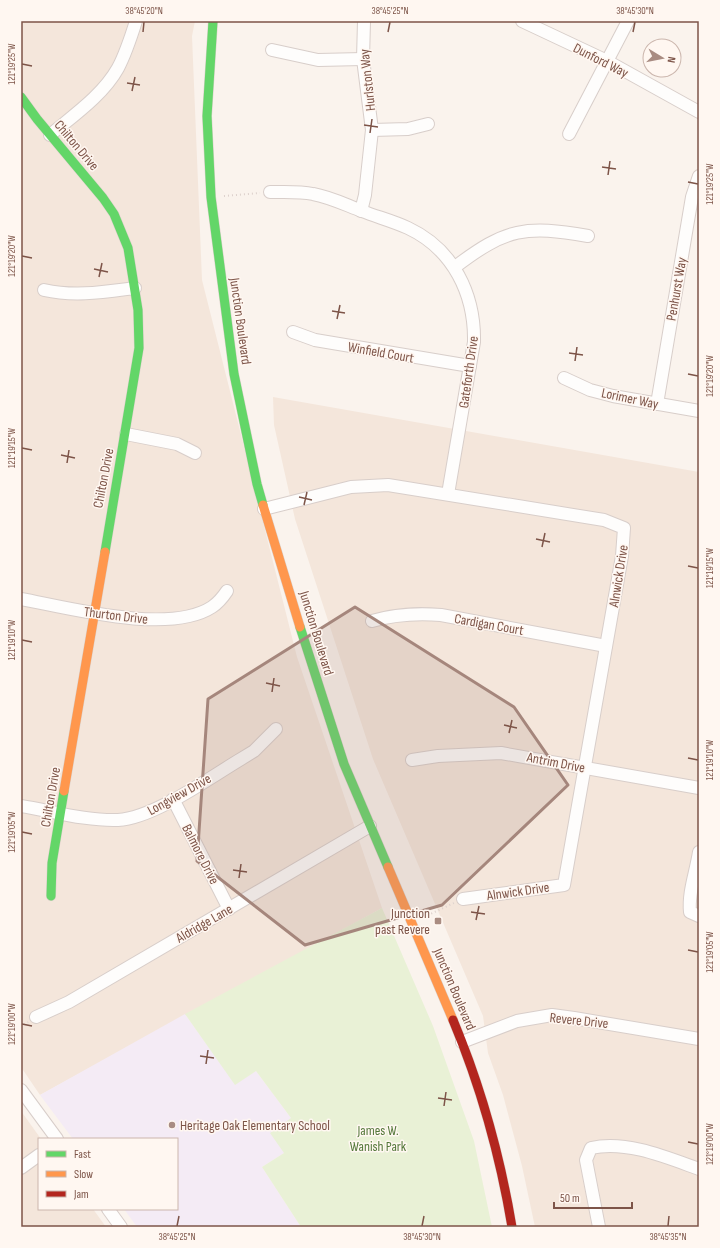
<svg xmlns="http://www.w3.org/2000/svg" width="720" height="1248" viewBox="0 0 720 1248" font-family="'Sofia Sans Condensed',sans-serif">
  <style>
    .residential { fill: #f4e6db }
    .education { fill: #f4ebf5 }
    .green { fill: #e9f1d6 }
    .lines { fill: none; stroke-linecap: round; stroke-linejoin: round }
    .street-casing { stroke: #d8ceca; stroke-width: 14 }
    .fast-casing { stroke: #dbd0cb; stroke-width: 10 }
    .slow-casing { stroke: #dbd0cb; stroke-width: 10 }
    .jam-casing { stroke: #dbd0cb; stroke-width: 10 }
    .path { stroke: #ddd1cd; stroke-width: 2; stroke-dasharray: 1 3; stroke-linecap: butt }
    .street { stroke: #fefdfc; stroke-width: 12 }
    .fast { stroke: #63d668; stroke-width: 9 }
    .slow { stroke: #ff974d; stroke-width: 9 }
    .jam { stroke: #b3261e; stroke-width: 9 }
    .marked { fill: #a5867c; fill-opacity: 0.2; stroke: #a5867c; stroke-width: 3; stroke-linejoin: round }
    .ticks { fill: none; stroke: #7d5448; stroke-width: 1.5 }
    .poi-dot { fill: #a98c82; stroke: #fff7f1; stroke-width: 1.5 }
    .labels { text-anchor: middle; stroke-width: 3; stroke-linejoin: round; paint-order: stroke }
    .street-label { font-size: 14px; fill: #7d5448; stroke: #fff7f1 }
    .poi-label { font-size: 14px; fill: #7d5448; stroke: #fff7f1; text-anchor: end }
    .park-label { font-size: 14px; fill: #537739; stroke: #fff7f1 }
    .neatline { fill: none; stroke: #7d5448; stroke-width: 1.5 }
    .ticks-label { font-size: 10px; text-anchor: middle; fill: #7d5448 }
  </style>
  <rect width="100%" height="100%" fill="#faf3ed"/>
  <g class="residential">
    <polygon points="21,21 195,21 192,36 202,280 297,657 382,908 40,1095 21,1067"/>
    <polygon points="273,397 699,472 699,1227 535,1227 522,1166 503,1095 488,1053 483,1016 373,759 295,519 274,425"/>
    <polygon points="21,1111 41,1139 39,1139 39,1209 93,1209 106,1227 21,1227"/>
  </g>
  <polygon class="education" points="185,1014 235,1084 256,1071 291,1118 284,1153 262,1167 301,1227 137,1227 124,1209 177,1209 177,1139 73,1139 40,1095"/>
  <polygon class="green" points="382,908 433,1026 474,1141 492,1227 301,1227 262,1167 284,1153 270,1133 291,1118 256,1071 235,1085 185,1014"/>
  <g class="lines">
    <defs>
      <g id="street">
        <polyline points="522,21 607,61 699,112"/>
        <polyline points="272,50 318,60 363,59"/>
        <polyline points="372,130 408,129 428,124"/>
        <polyline points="569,134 628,21"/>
        <path d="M50,135c24,-20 53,-40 68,-67 8,-15 13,-31 18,-47"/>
        <path d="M270,192c14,0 29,-1 43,2 17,3 33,11 49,17 15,6 31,10 46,17 45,21 67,66 66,114l-26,152"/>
        <polyline points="361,211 365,195 372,130 363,59 364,21"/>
        <path d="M455,267c51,-39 71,-42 133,-31"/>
        <path d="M44,290c31,7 60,2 91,-2"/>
        <polyline points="293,332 315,340 470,366"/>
        <polyline points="564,378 590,390 613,396 699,411"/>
        <polyline points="657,404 692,197 699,176"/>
        <polyline points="126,434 177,444 195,453"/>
        <polyline points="264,509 351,487 388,485 604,520 624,528 622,556 564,885 463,899"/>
        <path d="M21,599c48,9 148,36 191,8 6,-4 11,-10 15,-16"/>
        <path d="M372,621c24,-7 44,-8 69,-6l165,31"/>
        <polyline points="412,760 438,756 501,753 699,788"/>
        <polyline points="173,799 229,909"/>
        <path d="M21,806c31,5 65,15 97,14 36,-2 91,-42 123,-61l13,-8 22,-22"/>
        <path d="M699,852c-3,20 -11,40 -9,60l9,4"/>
        <polyline points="36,1017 69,1002 370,826"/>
        <polyline points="462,1042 517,1021 552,1015 574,1018 699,1039"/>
        <polyline points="21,1090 57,1139"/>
        <polyline points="21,1168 39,1155"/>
        <polyline points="108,1209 121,1227"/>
        <path d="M599,1227l-13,-67 5,-12c35,-8 75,9 108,21"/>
      </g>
      <g id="fast">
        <polyline points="213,21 207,116 211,197 234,374 257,484 263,505"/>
        <polyline points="21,97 37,119 103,198 114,214 128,248 138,310 139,348 105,552"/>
        <polyline points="300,627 344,764 388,867"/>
        <polyline points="51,896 52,863 64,791"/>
      </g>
      <g id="slow">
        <polyline points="263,505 300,627"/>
        <polyline points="64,791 105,552"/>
        <polyline points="388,867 453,1020"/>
      </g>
      <path id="jam" d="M453,1020c28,67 47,135 59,207"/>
    </defs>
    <use href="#street" class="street-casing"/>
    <use href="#fast" class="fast-casing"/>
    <use href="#slow" class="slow-casing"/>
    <use href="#jam" class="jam-casing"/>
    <g class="path">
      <polyline points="224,196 260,193"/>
      <polyline points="424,917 454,903"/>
      <polyline points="21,1027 28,1022"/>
    </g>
    <use href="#street" class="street"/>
    <use href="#fast" class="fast"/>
    <use href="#slow" class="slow"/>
    <use href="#jam" class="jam"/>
  </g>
  <path class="marked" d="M355,607l159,100 54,78 -126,120 -137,40 -108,-84 11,-162z"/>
  <path class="ticks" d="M143,32l1,-10M388,32l2,-10M633,32l2,-10M22,64l10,2M127,83l13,2M132,91l3,-14M364,125l14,2M370,133l2,-14M602,167l14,2M608,175l2,-14M688,182l10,2M22,256l10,2M94,269l14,3M99,277l3,-14M332,311l13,2M337,319l3,-14M569,353l14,2M575,361l2,-14M688,374l10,2M22,448l10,2M61,455l14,3M67,463l2,-13M299,497l13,3M304,505l3,-13M536,539l14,3M542,547l3,-14M688,566l10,2M22,640l10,2M266,683l14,3M272,692l2,-14M504,725l13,3M509,733l3,-13M688,758l10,2M22,832l10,2M233,870l14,2M239,878l2,-14M471,912l14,2M476,920l3,-14M688,950l10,2M22,1024l10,2M200,1056l14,2M206,1064l2,-14M438,1098l14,2M444,1106l2,-14M688,1142l10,2M177,1226l2,-10M422,1226l2,-10M668,1226l1,-10"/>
  <g class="poi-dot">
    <rect x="434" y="917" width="8" height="8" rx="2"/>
    <circle cx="172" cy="1125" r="4"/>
  </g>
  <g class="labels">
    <g class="street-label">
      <text transform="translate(601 60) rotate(27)" y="5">Dunford Way</text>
      <text transform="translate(367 80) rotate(-96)" y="5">Hurlston Way</text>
      <text transform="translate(77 145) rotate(50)" y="5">Chilton Drive</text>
      <text transform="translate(676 289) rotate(-80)" y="5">Penhurst Way</text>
      <text transform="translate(241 321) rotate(82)" y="5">Junction Boulevard</text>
      <text transform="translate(381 352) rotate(10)" y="5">Winfield Court</text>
      <text transform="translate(468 372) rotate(-82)" y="5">Gateforth Drive</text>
      <text transform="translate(630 398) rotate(12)" y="5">Lorimer Way</text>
      <text transform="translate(103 478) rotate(-79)" y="5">Chilton Drive</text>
      <text transform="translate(618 576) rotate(-81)" y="5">Alnwick Drive</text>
      <text transform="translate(116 615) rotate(7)" y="5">Thurton Drive</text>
      <text transform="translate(489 624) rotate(10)" y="5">Cardigan Court</text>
      <text transform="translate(317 633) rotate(73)" y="5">Junction Boulevard</text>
      <text transform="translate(556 762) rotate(11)" y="5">Antrim Drive</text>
      <text transform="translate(179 794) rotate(-29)" y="5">Longview Drive</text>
      <text transform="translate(50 797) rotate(-80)" y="5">Chilton Drive</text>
      <text transform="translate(201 854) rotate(63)" y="5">Balmore Drive</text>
      <text transform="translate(518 891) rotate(-8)" y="5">Alnwick Drive</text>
      <text transform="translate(204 923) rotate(-30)" y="5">Aldridge Lane</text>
      <text transform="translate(455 989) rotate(67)" y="5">Junction Boulevard</text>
      <text transform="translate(579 1020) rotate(6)" y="5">Revere Drive</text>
    </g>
    <g class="poi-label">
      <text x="430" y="918">Junction<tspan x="430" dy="16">past Revere</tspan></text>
      <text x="180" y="1130" text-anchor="start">Heritage Oak Elementary School</text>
    </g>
    <g class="park-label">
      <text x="378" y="1135">James W.<tspan x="378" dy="16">Wanish Park</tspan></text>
    </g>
  </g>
  <rect width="720" height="1248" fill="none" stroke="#fff7f1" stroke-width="44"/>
  <rect x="38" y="1138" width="140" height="72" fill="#fff7f1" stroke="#cbb6ad"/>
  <rect x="46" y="1151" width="20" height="6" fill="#63d668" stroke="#cbb6ad"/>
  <text x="74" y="1158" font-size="12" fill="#7d5448">Fast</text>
  <rect x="46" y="1171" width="20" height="6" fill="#ff974d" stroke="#cbb6ad"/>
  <text x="74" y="1178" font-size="12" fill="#7d5448">Slow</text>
  <rect x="46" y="1191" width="20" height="6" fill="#b3261e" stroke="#cbb6ad"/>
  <text x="74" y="1198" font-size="12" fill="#7d5448">Jam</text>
  <g transform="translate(662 58) rotate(100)"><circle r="19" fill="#fff7f1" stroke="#cbb6ad"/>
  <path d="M0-3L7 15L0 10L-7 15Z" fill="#a98c82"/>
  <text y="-6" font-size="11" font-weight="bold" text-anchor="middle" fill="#7d5448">N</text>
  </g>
  <path d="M554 1202v6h78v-6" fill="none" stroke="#7d5448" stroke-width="2"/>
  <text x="560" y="1202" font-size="12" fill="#7d5448" stroke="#fff7f1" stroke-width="3" paint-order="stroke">50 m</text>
  <rect x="22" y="22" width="676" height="1204" class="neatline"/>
  <g class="ticks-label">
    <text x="144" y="14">38°45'20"N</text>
    <text x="390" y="14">38°45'25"N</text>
    <text x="635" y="14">38°45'30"N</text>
    <text transform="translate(11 64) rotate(-90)" y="4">121°19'25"W</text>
    <text transform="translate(709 184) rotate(-90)" y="4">121°19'25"W</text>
    <text transform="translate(11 256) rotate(-90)" y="4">121°19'20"W</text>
    <text transform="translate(709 376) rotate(-90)" y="4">121°19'20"W</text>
    <text transform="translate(11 448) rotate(-90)" y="4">121°19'15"W</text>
    <text transform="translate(709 568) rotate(-90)" y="4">121°19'15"W</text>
    <text transform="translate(11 640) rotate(-90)" y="4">121°19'10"W</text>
    <text transform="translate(709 760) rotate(-90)" y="4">121°19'10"W</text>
    <text transform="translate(11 832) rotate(-90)" y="4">121°19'05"W</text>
    <text transform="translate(709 952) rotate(-90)" y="4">121°19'05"W</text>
    <text transform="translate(11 1024) rotate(-90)" y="4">121°19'00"W</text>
    <text transform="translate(709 1144) rotate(-90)" y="4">121°19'00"W</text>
    <text x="177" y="1240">38°45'25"N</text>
    <text x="422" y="1240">38°45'30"N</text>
    <text x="668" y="1240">38°45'35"N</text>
  </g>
</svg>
